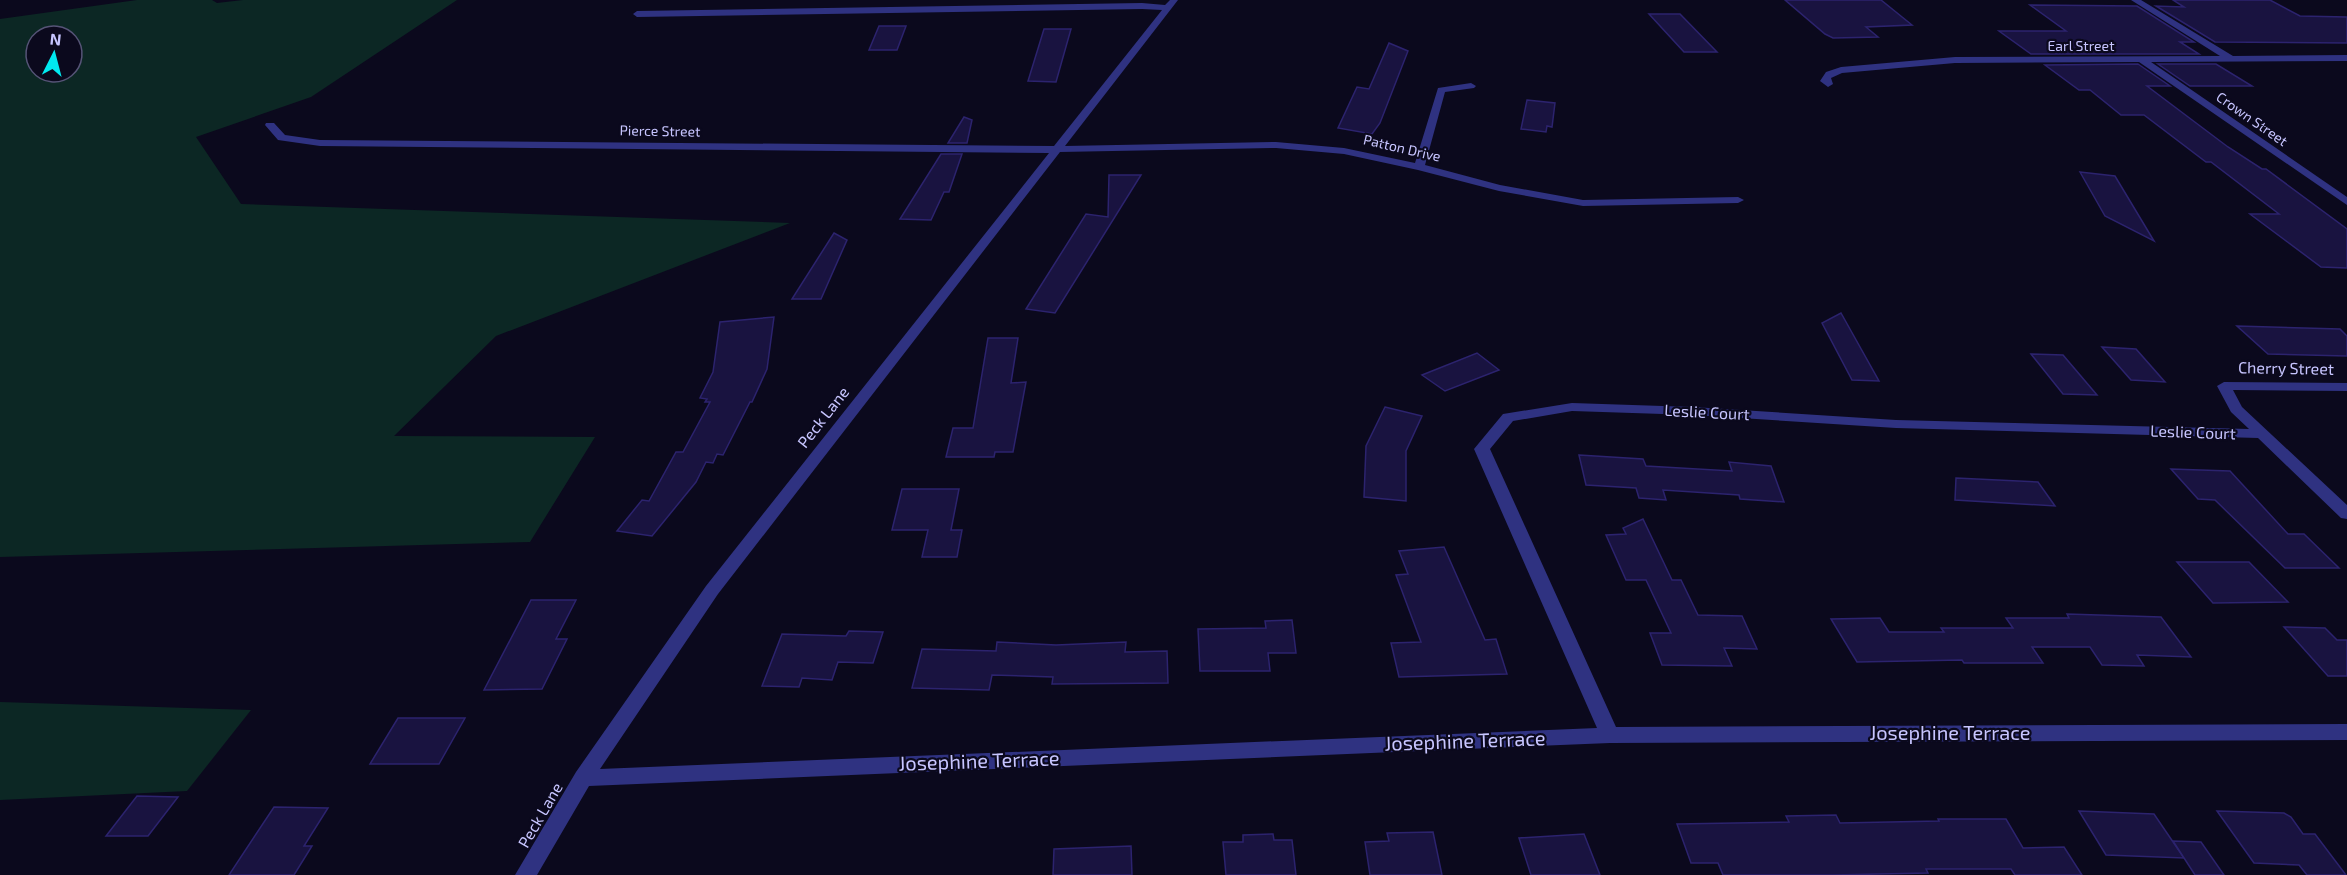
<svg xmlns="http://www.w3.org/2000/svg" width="2347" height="875" viewBox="0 0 2347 875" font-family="'Exo 2',sans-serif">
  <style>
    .green { fill: #0c2724; fill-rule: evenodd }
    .building { fill: #191340; stroke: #2c236e; stroke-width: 1.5 }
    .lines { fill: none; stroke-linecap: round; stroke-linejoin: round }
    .minor { fill: #2f3281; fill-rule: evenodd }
    .labels { text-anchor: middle; stroke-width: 4.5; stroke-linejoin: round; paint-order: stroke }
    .far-street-label { font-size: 14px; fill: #c7c5ff; stroke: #0b091d }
    .street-label { font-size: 16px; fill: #c7c5ff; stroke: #0b091d }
    .near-street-label { font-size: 20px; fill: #c7c5ff; stroke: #0b091d }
  </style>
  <rect width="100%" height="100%" fill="#0b091d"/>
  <g class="green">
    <path d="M137,0h75l5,3 26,-3h214l-146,97 -115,40 45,67 549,19 -294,113 -102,100 201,1 -65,105 -530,15v-538zM36,36h36v36h-36z"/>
    <polygon points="0,702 251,710 187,791 0,800"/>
  </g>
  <g class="building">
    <polygon points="1785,0 1881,0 1912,25 1866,27 1878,37 1833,38 1825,34"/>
    <polygon points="2173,0 2270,0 2300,16 2347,17 2347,43 2215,42 2156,6 2184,7"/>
    <polygon points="2030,5 2137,6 2194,42 2180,42 2199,54 2031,54 1999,31 2066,31"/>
    <polygon points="1649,14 1680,14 1717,52 1684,52"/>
    <polygon points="879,26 906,26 897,50 869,50"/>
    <polygon points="1044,29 1071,29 1056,82 1028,81"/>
    <polygon points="1389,43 1408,51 1380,123 1372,134 1338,128 1357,87 1369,89"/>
    <polygon points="2138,64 2170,86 2147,86 2228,147 2262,169 2266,169 2347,229 2347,268 2321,267 2250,214 2279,214 2211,162 2206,162 2144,115 2121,115 2090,90 2079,90 2045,65"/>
    <polygon points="2158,64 2216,64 2252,86 2190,86"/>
    <polygon points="1527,100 1555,103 1552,127 1547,126 1546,132 1521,129"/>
    <polygon points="964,117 972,120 967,143 948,143"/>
    <polygon points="941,154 962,154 949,192 944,192 931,220 900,219"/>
    <polygon points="2080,172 2115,176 2154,241 2105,216"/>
    <polygon points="1109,175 1141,175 1055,313 1026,309 1086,214 1108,217"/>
    <polygon points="834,233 847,240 821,299 792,299"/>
    <polygon points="1841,313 1879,381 1852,380 1822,323"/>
    <polygon points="774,317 767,369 752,402 750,402 723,455 717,454 713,463 706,462 696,482 652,536 617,531 642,500 649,501 676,452 683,452 710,402 705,402 707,399 700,398 713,372 720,322"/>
    <polygon points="2237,326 2340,329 2347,336 2347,356 2268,354"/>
    <polygon points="988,338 1018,338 1011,383 1026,382 1013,452 995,452 994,457 946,457 953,428 973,428"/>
    <polygon points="2102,347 2136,349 2165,382 2131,380"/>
    <polygon points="1477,353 1499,370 1445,391 1422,375"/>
    <polygon points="2031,354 2063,355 2097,395 2063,394"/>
    <polygon points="1385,407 1422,416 1406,451 1406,501 1364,497 1366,446"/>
    <polygon points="1579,455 1643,459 1646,466 1732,471 1729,462 1771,466 1784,502 1740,499 1739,495 1663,490 1666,500 1639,498 1636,488 1586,485"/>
    <polygon points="2171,469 2230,471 2288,534 2304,534 2339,568 2285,568 2215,500 2198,499"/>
    <polygon points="1956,478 2038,482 2055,506 1955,500"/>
    <polygon points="902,489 959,489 951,530 962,530 957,557 922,557 928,530 892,530"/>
    <polygon points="1643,519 1672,580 1681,580 1698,615 1742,616 1757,649 1724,648 1732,666 1662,665 1650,633 1671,633 1646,580 1626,580 1606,535 1626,534 1623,528"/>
    <polygon points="1444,547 1485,640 1496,639 1507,674 1399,677 1391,643 1421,642 1396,575 1408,574 1399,551"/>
    <polygon points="2177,562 2249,562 2288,602 2213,603"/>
    <polygon points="531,600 576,600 556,639 567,639 542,689 484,690"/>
    <polygon points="2067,614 2161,617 2191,657 2137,655 2144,666 2102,665 2090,647 2032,647 2043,663 1964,663 1962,660 1857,662 1831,619 1880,618 1889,632 1944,632 1941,628 2013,628 2006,618 2069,618"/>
    <polygon points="1292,620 1296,653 1268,653 1270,671 1200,671 1198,629 1266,628 1265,621"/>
    <polygon points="2284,627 2325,628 2337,640 2347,640 2347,676 2328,676"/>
    <polygon points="849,631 883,632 873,663 838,662 832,680 802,678 799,687 762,686 782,634 846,636"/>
    <polygon points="997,642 1056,645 1126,642 1125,652 1167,651 1168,683 1052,684 1053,677 992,675 989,690 912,688 922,649 996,651"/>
    <polygon points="398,718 465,718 439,764 370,764"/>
    <polygon points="137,796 178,797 148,836 106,836"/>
    <polygon points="274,807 328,808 304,846 312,846 294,875 229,875"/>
    <polygon points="2079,811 2154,814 2184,858 2106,855"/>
    <polygon points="2217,811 2284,813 2291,817 2303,834 2315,834 2346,875 2307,875 2299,865 2254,863"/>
    <polygon points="1836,815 1840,823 1939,821 1938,819 2006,819 2023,848 2064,847 2082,875 2015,875 2011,869 1926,869 1928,873 1832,875 1723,875 1718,863 1691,863 1677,824 1789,822 1786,816"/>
    <polygon points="1433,832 1442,875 1370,875 1365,842 1389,841 1387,833"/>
    <polygon points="1273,834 1274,840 1292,840 1296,875 1226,875 1223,842 1243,842 1243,835"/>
    <polygon points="1584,834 1600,875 1531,875 1519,838"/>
    <polygon points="2173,841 2201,842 2224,875 2195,875"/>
    <polygon points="1131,846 1132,875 1053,875 1054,849"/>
  </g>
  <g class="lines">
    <g class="minor">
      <polygon points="1170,0 1178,0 1065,146 1276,142 1344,148 1415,163 1438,88 1471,83 1476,86 1474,88 1445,92 1425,165 1500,185 1583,200 1738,197 1744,200 1738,203 1583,206 1499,191 1418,170 1344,154 1276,148 1060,152 718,594 600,769 1597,728 1474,449 1503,414 1572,403 1693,407 1896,420 2249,429 2231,412 2217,386 2224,382 2347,383 2347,391 2233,390 2242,407 2347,505 2347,519 2341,518 2258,438 1896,428 1693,415 1572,411 1513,421 1490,449 1616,727 2347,724 2347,740 1610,743 589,786 537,875 515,875 576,772 706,586 1049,153 320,146 278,140 265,125 266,123 274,123 285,135 320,140 1054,146 1162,10 1142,9 637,17 633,14 637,11 1142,3 1165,5"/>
      <polygon points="2131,0 2141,0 2233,56 2347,55 2347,61 2151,62 2347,197 2347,205 2139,62 1955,63 1842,73 1831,78 1833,84 1828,87 1820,81 1826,72 1841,67 1955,57 2220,56"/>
    </g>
  </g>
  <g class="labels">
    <g class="far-street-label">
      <text x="2081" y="51">Earl Street</text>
      <text transform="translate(2252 119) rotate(35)" y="5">Crown Street</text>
      <text transform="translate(660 131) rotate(1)" y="5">Pierce Street</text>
      <text transform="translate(1402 148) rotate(13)" y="5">Patton Drive</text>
    </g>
    <g class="street-label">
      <text transform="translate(2286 368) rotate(1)" y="6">Cherry Street</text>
      <text transform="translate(1707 412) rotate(3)" y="6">Leslie Court</text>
      <text transform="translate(823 417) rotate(-52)" y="6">Peck Lane</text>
      <text transform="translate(2193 432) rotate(2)" y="6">Leslie Court</text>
      <text transform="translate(540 815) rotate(-60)" y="6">Peck Lane</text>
    </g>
    <g class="near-street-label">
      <text x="1950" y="740">Josephine Terrace</text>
      <text transform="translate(1465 741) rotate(-2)" y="7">Josephine Terrace</text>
      <text transform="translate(979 761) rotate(-2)" y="7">Josephine Terrace</text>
    </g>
  </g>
  <g transform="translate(54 54) rotate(6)"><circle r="28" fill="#0b091d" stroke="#565477" stroke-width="1.5"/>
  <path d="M0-4.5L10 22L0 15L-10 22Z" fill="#00e9f0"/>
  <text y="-9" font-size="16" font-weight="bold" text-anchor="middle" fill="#c7c5ff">N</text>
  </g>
</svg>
